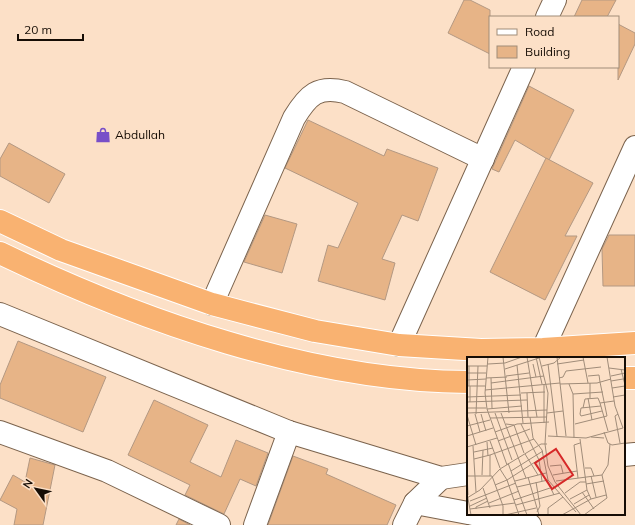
<svg xmlns="http://www.w3.org/2000/svg" width="635" height="525" viewBox="0 0 635 525" font-family="Mulish,sans-serif">
  <style>
    .building { fill: #e7b487; stroke: #b39882 }
    .lines { fill: none; stroke-linecap: round; stroke-linejoin: round }
    .minor-casing { stroke: #7b634d; stroke-width: 24 }
    .highway-casing { stroke: #fff; stroke-width: 24 }
    .minor { stroke: #fff; stroke-width: 22 }
    .highway { stroke: #f9b271; stroke-width: 22 }
    .labels { text-anchor: middle; stroke-width: 3.5; stroke-linejoin: round; paint-order: stroke }
    .poi-label { font-size: 12px; fill: #160d05; stroke: #fce0c7; text-anchor: start }
    .inset-road { fill: none; stroke: #a08c79; stroke-width: 1 }
    .view { fill: #d62828; fill-opacity: 0.15; stroke: #d62828; stroke-width: 2 }
    .inset-edge { fill: none; stroke: #160d05; stroke-width: 2 }
  </style>
  <rect width="100%" height="100%" fill="#fce0c7"/>
  <g class="building">
    <polygon points="464,0 470,0 490,10 490,54 448,33"/>
    <polygon points="582,0 616,0 607,17 574,17"/>
    <polygon points="618,24 635,33 635,44 618,80"/>
    <polygon points="529,86 574,110 549,160 515,140 499,172 492,169"/>
    <polygon points="308,120 384,156 387,149 438,168 418,221 402,215 382,259 395,263 385,300 318,281 328,245 338,248 358,203 285,168"/>
    <polygon points="9,143 65,174 49,203 0,176 0,159"/>
    <polygon points="546,158 593,183 565,236 577,236 545,300 490,272"/>
    <polygon points="265,215 297,224 282,273 244,262"/>
    <polygon points="609,235 635,235 635,286 603,286 602,249"/>
    <polygon points="18,341 106,377 83,432 0,398 0,385"/>
    <polygon points="154,400 208,425 190,462 221,477 236,440 268,453 256,486 240,479 224,514 185,495 190,485 128,455"/>
    <polygon points="293,456 328,469 326,474 396,505 387,525 268,525"/>
    <polygon points="30,458 55,465 43,525 14,525 17,509 0,500 13,475 25,482"/>
    <polygon points="179,519 190,525 176,525"/>
  </g>
  <g class="lines">
    <defs>
      <g id="minor">
        <polyline points="547,17 555,0"/>
        <path d="M212,304l82,-186c14,-23 24,-33 51,-26l138,67"/>
        <polyline points="0,314 289,432 441,478 468,474"/>
        <polyline points="399,345 524,67"/>
        <polyline points="543,349 635,147"/>
        <polyline points="0,432 107,471 219,525"/>
        <polyline points="624,455 635,454"/>
        <polyline points="415,503 468,513"/>
        <polyline points="473,514 530,525"/>
        <polyline points="255,525 289,432"/>
        <polyline points="404,525 415,503 441,478"/>
      </g>
      <g id="highway">
        <polyline points="0,221 61,250 212,304 315,331 399,345 481,350 543,349 635,343"/>
        <path d="M0,253c141,68 310,128 468,129"/>
        <polyline points="624,378 635,378"/>
      </g>
    </defs>
    <use href="#minor" class="minor-casing"/>
    <use href="#highway" class="highway-casing"/>
    <use href="#minor" class="minor"/>
    <use href="#highway" class="highway"/>
  </g>
  <defs>
    <symbol id="shop-bare" viewBox="-9 -9 18 18"><path d="M-5-2.5h2.3a2.7 3.5 0 0 1 5.4 0H5L5.5 6h-11ZM-1.5-2.5h3a1.5 2.3 0 0 0-3 0Z" fill="#784fc8" stroke="#fce0c7" stroke-width="2.5" paint-order="stroke"/></symbol>
  </defs>
  <g fill-rule="evenodd">
    <use href="#shop-bare" x="92" y="124" width="22" height="22"/>
  </g>
  <g class="labels">
    <g class="poi-label">
      <text x="115" y="139">Abdullah</text>
    </g>
  </g>
  <g transform="translate(467 357)">
    <rect width="158" height="158" fill="#fce0c7"/>
    <path class="inset-road" d="M21,0l-3,36 2,16 20,56M36,0l6,56M60,0l10,60M69,0l6,27M72,0l9,36 -3,51 3,22 7,16 26,33M90,0l9,79M116,0l5,26M21,7l17,-1 17,-6M66,7l3,13M81,7l9,72M90,7l27,-4M50,8l6,58M0,9h20M75,9l12,-3 7,-6M142,11l16,2M38,12l34,-11M154,12l4,16M0,16h19M39,19l23,-3M121,19l11,-1 1,7M144,19l14,-3M19,21l21,-1M24,21l1,30M92,21l4,-1 3,-6 35,-4M0,23l19,-1M144,24l12,-2M24,26l53,-7M77,27v39M93,27l37,-1 14,-4M102,27l4,10 1,44M0,29h18M2,29v-20M145,31l13,-2M18,33l75,-7M54,36l24,-1M60,36l1,24M106,37l30,-2M0,40l54,-2M146,40l12,-2M121,41l4,22M123,41v-15M0,45l60,-2M3,45v-16M134,49l-20,2 -1,6 1,2 21,-5M0,51h19M116,51l2,-9 13,-1 2,5M20,52l35,-3M0,56l80,-3M28,56l17,47M34,56l25,65M80,56l16,-2M8,57l5,18M9,57l2,-48M14,57l5,17M151,57l-3,2 5,27M0,58l9,30M63,60l3,21 9,12 6,30 28,32M23,61l57,-1M39,67l8,1 10,28M54,67l18,36 3,21M108,67l32,-8 -7,-34M0,69l23,-6M141,74l-8,-28 14,-2M28,75l22,-8 32,-2M137,75l4,11 4,2 13,-2M0,79l26,-8M81,79l38,2 37,-10 -8,-22 -8,-49M124,80l13,1M23,84l10,27M31,84l32,-12M20,85l1,14M6,89l3,46M0,90l30,-9M7,95l19,-4M58,97l13,21M7,102l16,-4M41,106l19,52M83,109l11,-1 2,8M118,111h6l3,8M33,112l7,11 12,35M44,114l32,-20M0,116l1,22M15,118l1,-25M86,118l24,-4M135,118l6,-10 2,-21M0,119h25l11,30v9M23,119v-21l44,-16M124,119l5,21M61,120l11,38M111,121l-4,-33 6,-2M40,123l36,-23M80,123l7,15M48,124l31,-8M89,124l46,-6 5,23 -23,17M69,125l4,24 -3,6M119,127l18,-3M28,128l12,-5M50,130l31,-7M16,131l7,20M115,135l12,17M0,136l4,22M98,136l15,-11h6M0,141l13,-8 20,-21 41,-25h6M103,142l17,-9M124,142l15,-4M47,143l36,-12M3,144l46,-18M22,146l30,-12M107,147l15,-9M49,148l44,-12M3,149l17,-8M3,152l45,-6M9,152v-2l12,-6M38,158l31,-7M81,158v-7l15,-11M95,158l29,-16 -4,-9 -7,-51"/>
    <path class="view" d="M89,92l17,26 -21,14 -17,-26z"/>
    <rect width="158" height="158" class="inset-edge"/>
  </g>
  <rect x="489" y="16" width="130" height="52" fill="#fce0c7" stroke="#a08c79"/>
  <rect x="497" y="29" width="20" height="6" fill="#ffffff" stroke="#a08c79"/>
  <text x="525" y="36" font-size="12" fill="#160d05">Road</text>
  <rect x="497" y="46" width="20" height="12" fill="#e7b487" stroke="#a08c79"/>
  <text x="525" y="56" font-size="12" fill="#160d05">Building</text>
  <g transform="translate(36 489) rotate(303)" stroke="#fce0c7" stroke-width="3" paint-order="stroke">
  <path d="M0-3L7 15L0 10L-7 15Z" fill="#160d05"/>
  <text y="-6" font-size="11" font-weight="bold" text-anchor="middle" fill="#160d05">N</text>
  </g>
  <path d="M18 34v6h65v-6" fill="none" stroke="#160d05" stroke-width="2"/>
  <text x="24" y="34" font-size="12" fill="#160d05" stroke="#fce0c7" stroke-width="3" paint-order="stroke">20 m</text>
</svg>
